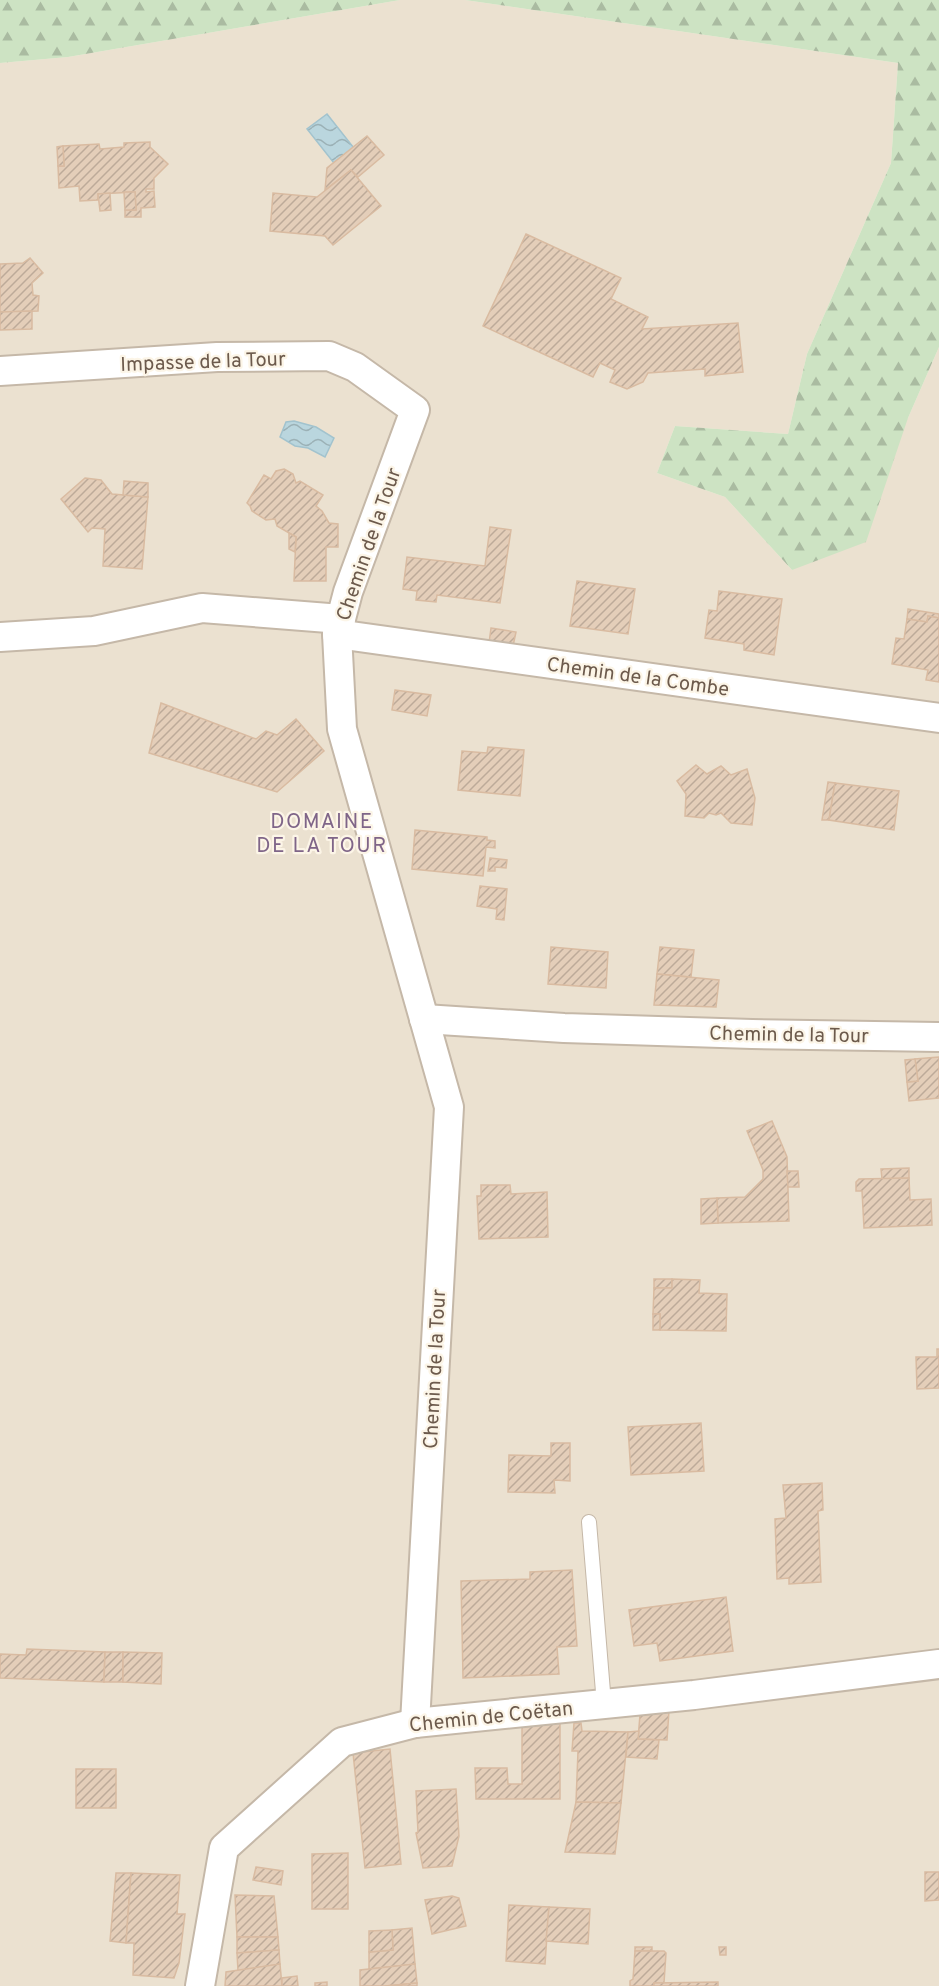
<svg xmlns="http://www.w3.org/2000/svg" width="939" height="1986" viewBox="0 0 939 1986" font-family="Overpass,sans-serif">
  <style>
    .residential { fill: #ebe1d0 }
    .forest { fill: url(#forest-firs) }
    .water { fill: url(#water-waves); stroke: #a2c3ce; stroke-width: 1.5 }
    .building { fill: url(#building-hatch); stroke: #d9bba1; stroke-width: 1.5 }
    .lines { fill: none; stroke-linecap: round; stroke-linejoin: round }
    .service-casing { stroke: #c5b8a8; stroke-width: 16 }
    .minor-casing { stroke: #c5b8a8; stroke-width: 32 }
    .service { stroke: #fff; stroke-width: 14 }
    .minor { stroke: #fff; stroke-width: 28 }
    .labels { text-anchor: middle; stroke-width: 4.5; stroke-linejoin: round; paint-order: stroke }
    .street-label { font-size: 20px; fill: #6c5a4c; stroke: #fcf5e7 }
    .neighbourhood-label { font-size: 21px; letter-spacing: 1.5px; fill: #7f6588; stroke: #fcf5e7 }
  </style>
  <defs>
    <pattern id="forest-firs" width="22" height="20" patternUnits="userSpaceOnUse" patternTransform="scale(1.5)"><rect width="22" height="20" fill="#cde3c3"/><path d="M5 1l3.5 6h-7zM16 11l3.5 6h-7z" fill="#aabba1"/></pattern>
    <pattern id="water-waves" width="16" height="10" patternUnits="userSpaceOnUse" patternTransform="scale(1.5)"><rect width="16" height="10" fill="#bad6de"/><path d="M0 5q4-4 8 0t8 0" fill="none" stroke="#9bb1b6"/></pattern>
    <pattern id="building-hatch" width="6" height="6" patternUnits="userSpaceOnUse" patternTransform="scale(1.5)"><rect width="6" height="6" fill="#e4ceb9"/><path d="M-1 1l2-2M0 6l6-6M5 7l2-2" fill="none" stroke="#bdaa99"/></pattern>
  </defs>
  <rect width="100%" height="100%" fill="#f8f1e2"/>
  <polygon class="residential" points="400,0 465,0 898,63 891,163 807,354 788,434 675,426 657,473 725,497 792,570 908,418 939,347 939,1986 0,1986 0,63 68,57"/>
  <g class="forest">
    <polygon points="0,0 400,0 68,57 0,63"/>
    <polygon points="465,0 939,0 939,347 908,418 866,542 792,570 725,497 657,473 675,426 788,434 807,354 891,163 898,63"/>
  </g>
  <g class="water">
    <polygon points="327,114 365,162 345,177 307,129"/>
    <polygon points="294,421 316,427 334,438 325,457 308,448 295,446 280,437 286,422"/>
  </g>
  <g class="building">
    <polygon points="367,136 384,155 358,177 351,170 325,190 327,168"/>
    <polygon points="150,142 150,147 168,164 154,178 154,189 146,189 146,192 154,191 155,207 141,208 141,217 125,217 125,210 136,210 135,192 98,194 98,200 80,201 79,186 59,188 58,166 64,166 63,146 99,144 100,149 124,147 124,143"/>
    <polygon points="63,146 64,166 58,166 57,147"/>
    <polygon points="351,170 381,206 333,245 325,236 270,231 273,193 317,197"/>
    <polygon points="124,192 135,192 136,210 125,210"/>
    <polygon points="110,193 111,210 100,211 98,194"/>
    <polygon points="526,234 621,278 611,299 648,317 642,329 738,323 743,372 705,376 705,369 648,373 643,382 627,389 610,382 615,370 600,363 593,377 483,326"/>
    <polygon points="30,258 43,273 32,283 33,295 39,296 38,311 0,312 0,264 23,263"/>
    <polygon points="32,311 32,329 0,330 0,312"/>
    <polygon points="284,469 293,474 296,483 300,481 323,495 316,506 322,511 329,523 338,524 338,547 326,547 326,581 294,581 296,537 277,526 275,519 266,520 252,511 250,506 247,503 264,475 271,479 276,471"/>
    <polygon points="85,478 101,480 112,494 148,497 142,569 103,566 105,529 92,528 88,532 61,499"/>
    <polygon points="124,481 148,483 148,497 123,495"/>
    <polygon points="490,527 511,530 500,603 437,595 436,602 416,600 417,591 403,589 407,557 485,566"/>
    <polygon points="289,533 296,537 295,552 289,549"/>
    <polygon points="577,581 635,589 628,634 570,626"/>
    <polygon points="719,591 782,599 774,655 744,650 744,644 705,638 709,610 717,611"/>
    <polygon points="908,609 939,614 939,618 928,616 927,622 907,619"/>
    <polygon points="928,616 939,618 939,682 926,680 928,670 892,664 896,638 904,639 907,619 927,622"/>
    <polygon points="491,628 516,632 513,646 489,643"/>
    <polygon points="395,690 431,695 427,716 392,710"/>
    <polygon points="161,703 256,739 266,731 277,735 296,719 324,751 277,792 149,753"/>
    <polygon points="488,747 524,750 520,796 458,790 462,751 487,753"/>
    <polygon points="696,765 707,774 721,766 731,775 747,769 755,798 752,825 731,823 721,813 716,815 709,813 704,818 685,816 686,794 677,781"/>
    <polygon points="828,782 835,783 829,820 822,820"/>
    <polygon points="835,783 899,791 894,830 829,820"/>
    <polygon points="415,830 487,837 487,840 495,841 495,848 486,847 483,876 412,869"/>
    <polygon points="490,858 507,860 506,868 495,867 495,871 488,871"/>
    <polygon points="480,886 507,889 504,920 496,919 497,909 477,906"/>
    <polygon points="551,947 608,952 606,988 548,984"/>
    <polygon points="660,947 694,950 691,977 657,974"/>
    <polygon points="657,974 719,980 716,1007 654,1005"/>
    <polygon points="939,1057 939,1098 909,1101 907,1082 918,1081 915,1059"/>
    <polygon points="915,1059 918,1081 907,1082 905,1060"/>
    <polygon points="772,1121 787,1157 789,1221 718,1223 717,1198 745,1197 763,1179 763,1170 747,1131"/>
    <polygon points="909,1168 909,1178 882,1179 881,1169"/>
    <polygon points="787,1171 798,1171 799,1187 788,1187"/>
    <polygon points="909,1178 910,1200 931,1199 932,1225 864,1228 862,1191 856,1191 856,1182 859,1179"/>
    <polygon points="481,1185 510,1185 511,1194 547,1192 548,1237 479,1239 477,1196 481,1196"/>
    <polygon points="717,1198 718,1223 701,1224 701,1199"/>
    <rect x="654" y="1279" width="18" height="9"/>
    <polygon points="672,1279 700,1280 699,1293 727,1294 726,1331 660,1330 660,1314 653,1314 654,1288 672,1288"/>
    <rect x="653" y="1314" width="7" height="16"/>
    <polygon points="937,1349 939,1349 939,1388 917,1389 916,1357 937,1357"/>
    <polygon points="701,1423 704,1471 631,1475 628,1427"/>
    <polygon points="551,1443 570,1443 570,1481 554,1480 555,1493 508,1492 509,1455 551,1456"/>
    <polygon points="822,1483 823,1510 818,1511 821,1582 789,1584 789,1578 777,1579 775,1519 786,1518 783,1485"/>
    <polygon points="572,1570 577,1646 557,1647 559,1674 463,1678 461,1581 530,1579 530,1572"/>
    <polygon points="726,1597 733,1651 660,1661 657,1643 634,1646 629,1610"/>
    <polygon points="27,1649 105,1652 104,1682 0,1678 0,1654 26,1655"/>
    <polygon points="105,1652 123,1652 123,1682 104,1682"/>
    <polygon points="123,1652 162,1653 161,1684 123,1682"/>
    <polygon points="669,1711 667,1740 638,1739 640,1715"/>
    <polygon points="560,1723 560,1799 476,1799 475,1768 507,1768 508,1784 522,1784 522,1724"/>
    <polygon points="574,1723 581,1723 582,1731 628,1732 621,1803 576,1802 578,1751 572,1751"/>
    <polygon points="639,1731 638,1739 659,1740 657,1759 626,1757 628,1732"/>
    <polygon points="390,1749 401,1864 365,1868 353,1753"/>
    <rect x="76" y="1769" width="40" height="39"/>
    <polygon points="456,1789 459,1836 452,1866 423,1868 416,1833 418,1832 416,1791"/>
    <polygon points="576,1802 621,1803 615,1854 565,1852"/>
    <polygon points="348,1853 348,1909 312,1909 312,1854"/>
    <polygon points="256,1867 283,1871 281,1885 253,1880"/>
    <polygon points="925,1872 939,1872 939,1900 925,1901"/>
    <polygon points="116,1873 131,1873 126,1943 110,1941"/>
    <polygon points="131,1873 180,1875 177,1914 185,1914 179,1963 174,1978 133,1975 134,1943 126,1943"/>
    <polygon points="235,1895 274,1896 278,1937 237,1937"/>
    <polygon points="452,1896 459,1898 466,1926 432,1934 425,1900"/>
    <polygon points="509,1905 549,1907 545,1964 506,1961"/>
    <polygon points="549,1907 590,1909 588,1944 546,1941"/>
    <polygon points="412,1928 415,1964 369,1969 369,1952 393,1950 392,1930"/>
    <polygon points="392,1930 393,1950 369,1952 369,1931"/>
    <polygon points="237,1937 278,1937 279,1950 237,1953"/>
    <rect x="635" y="1947" width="17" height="4"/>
    <polygon points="719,1947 726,1947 726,1955 720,1955"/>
    <polygon points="279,1950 280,1964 238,1971 237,1953"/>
    <polygon points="635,1951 664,1951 666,1953 664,1983 654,1983 654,1986 630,1986 630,1981 633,1979"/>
    <polygon points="280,1964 282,1986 225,1986 226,1972"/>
    <polygon points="415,1964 417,1983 385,1986 360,1986 360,1970"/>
    <polygon points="297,1976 298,1986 282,1986 282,1978"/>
    <polygon points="327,1982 327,1986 315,1986 315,1983"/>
    <polygon points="718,1982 718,1986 654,1986 654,1983"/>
    <polygon points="417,1983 417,1986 385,1986"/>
  </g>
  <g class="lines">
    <defs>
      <polyline id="service" points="589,1522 604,1704"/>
      <g id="minor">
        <polyline points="0,371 217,357 329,356 355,367 415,410 348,592 337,634 342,729 449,1107 415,1723"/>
        <polyline points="337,634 939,718"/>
        <polyline points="0,637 94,631 202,608 341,619"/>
        <polyline points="424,1019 564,1028 752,1034 939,1037"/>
        <polyline points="200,1986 224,1848 342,1742 415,1723 694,1695 939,1664"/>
      </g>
    </defs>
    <use href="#service" class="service-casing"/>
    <use href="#minor" class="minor-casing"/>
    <use href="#service" class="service"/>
    <use href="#minor" class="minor"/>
  </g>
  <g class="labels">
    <g class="street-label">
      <text transform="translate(203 361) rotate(-2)" y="7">Impasse de la Tour</text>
      <text transform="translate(368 544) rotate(-71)" y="7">Chemin de la Tour</text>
      <text transform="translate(638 676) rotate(8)" y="7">Chemin de la Combe</text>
      <text transform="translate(789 1034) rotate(1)" y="7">Chemin de la Tour</text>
      <text transform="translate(434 1369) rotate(-87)" y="7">Chemin de la Tour</text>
      <text transform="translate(491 1716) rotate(-6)" y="7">Chemin de Coëtan</text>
    </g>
    <g class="neighbourhood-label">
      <text x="322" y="828">DOMAINE<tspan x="322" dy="24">DE LA TOUR</tspan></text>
    </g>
  </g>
</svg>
